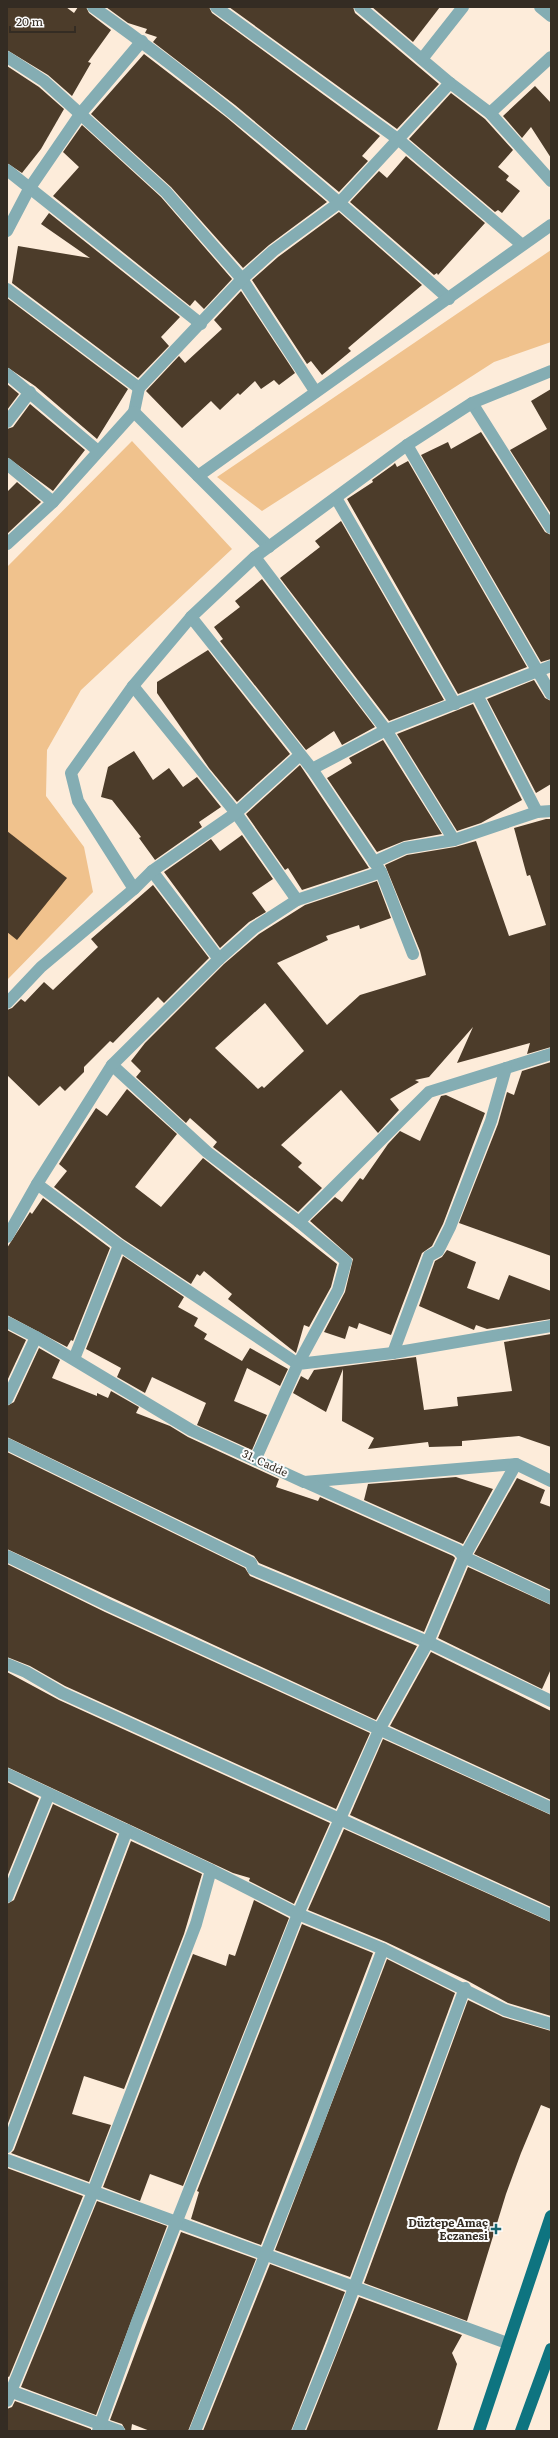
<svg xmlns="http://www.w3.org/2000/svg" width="558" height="2438" viewBox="0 0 558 2438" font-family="Literata,serif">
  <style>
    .green { fill: #f0c28d }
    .building { fill: #4c3c2a; fill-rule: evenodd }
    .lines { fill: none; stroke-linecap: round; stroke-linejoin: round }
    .minor { stroke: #84adb3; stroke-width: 12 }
    .major { stroke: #0e7480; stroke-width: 12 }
    .poi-dot { fill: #17646e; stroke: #fcfcfc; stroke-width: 1.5 }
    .labels { text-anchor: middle; stroke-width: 4; stroke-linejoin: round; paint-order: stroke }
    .street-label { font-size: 11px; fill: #342c23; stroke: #fcfcfc }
    .poi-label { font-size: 11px; font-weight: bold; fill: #342c23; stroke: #fcfcfc; text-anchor: end }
  </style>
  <rect width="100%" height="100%" fill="#fdecda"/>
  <g class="green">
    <polygon points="551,250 551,342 494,362 262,511 217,477"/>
    <polygon points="132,441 232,549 81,690 47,750 46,796 84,847 93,892 7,980 7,567"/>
  </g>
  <g class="building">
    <polygon points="7,7 66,7 74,13 78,7 86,7 89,13 111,30 88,62 91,63 72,96 48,75 7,50"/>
    <polygon points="106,7 209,7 212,13 380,136 362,156 368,161 339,192 235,105 153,42 157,37 145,33 147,29 128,23"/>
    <polygon points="229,7 353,7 355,13 439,84 397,129"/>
    <polygon points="372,7 440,7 413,42"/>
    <polygon points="144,54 226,117 327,202 269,245 243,268 171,187 91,114"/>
    <polygon points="7,66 39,87 64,109 41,149 22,173 7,163"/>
    <polygon points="535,86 551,103 551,158 531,127 522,138 503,116"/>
    <polygon points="451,93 485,119 513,150 498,167 509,176 506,180 520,191 502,213 498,210 495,212 409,139"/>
    <polygon points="82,125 161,197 232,279 204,309 195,300 190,306 53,196 79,167 63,152"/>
    <polygon points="406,156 485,223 438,275 437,273 434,275 350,202 379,171 387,178"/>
    <polygon points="339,212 422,285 348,348 351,351 322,375 311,361 307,364 252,280 278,257"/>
    <polygon points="49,213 180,317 161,337 169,346 138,378 12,283 18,246 90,258 41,224"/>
    <polygon points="241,291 295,373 279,385 274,380 261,389 255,381 240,395 238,393 220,410 211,401 182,428 146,391 179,356 185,363 222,329 214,320"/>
    <polygon points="7,298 128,389 97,439 35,386 7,367"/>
    <polygon points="7,384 19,394 7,410"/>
    <polygon points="551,389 551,514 510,450 547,429 531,401"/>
    <polygon points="30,404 85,450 53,491 7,457 7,429 13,427"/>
    <polygon points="481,432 545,532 551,535 551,659 541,662 421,455 448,442 451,449"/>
    <polygon points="408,461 527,667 458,694 347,499 373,482 372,480 393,465 395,463 397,467"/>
    <polygon points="17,482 41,502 7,534 7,492"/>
    <polygon points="341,521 444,700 389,721 280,578 320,547 315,541"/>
    <polygon points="262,579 375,727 342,745 334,731 306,750 220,641 223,639 214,627 240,607 235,601"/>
    <polygon points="208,650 290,754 237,802 209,768 157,693 157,682"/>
    <polygon points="534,680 545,698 551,701 551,784 536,793 487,699"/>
    <polygon points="473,704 522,800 481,823 457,831 397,734"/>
    <polygon points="383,740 442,834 404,841 377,852 327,778 352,763 349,758"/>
    <polygon points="134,751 153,780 169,768 183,787 197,777 221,807 199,822 202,827 155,860 139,838 141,837 112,800 101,797 108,767"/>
    <polygon points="300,765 369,868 302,890 288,868 285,870 246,814"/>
    <path d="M546,819h5v228l-24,7 3,-11 -73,20 16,-36 -44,50 -14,3 4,2 -29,17 9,11 -21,23 -37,-43 -60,55 21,18 -4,4 24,21 -24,24 -85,-65 4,-5 -27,-24 -4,5 -50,-46 5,-6 -10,-10 14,-18 79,-79 35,-30 46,-29 72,-24 14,37 -31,11 -1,-4 -33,11 2,4 -51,23 50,62 33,-30 66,-20 -6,-24 -35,-86 22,-10 48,-8 21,-6 33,95 37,-11 -16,-50 -3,1 -13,-48zM265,1003l39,48 -40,37 -2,-2 -4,3 -43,-41z"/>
    <polygon points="7,831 67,878 17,940 7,932"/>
    <polygon points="242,835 273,879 252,893 266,912 249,922 220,948 164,872 211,839 220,851"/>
    <polygon points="153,885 209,958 164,1003 158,997 113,1043 110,1041 84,1067 84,1072 65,1091 60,1086 39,1106 7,1075 7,1010 12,1008 21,999 25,1002 44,982 53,990 98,947 91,939"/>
    <polygon points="551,1062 551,1256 459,1223 498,1124 507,1092 514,1095 522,1071"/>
    <polygon points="127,1089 177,1134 135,1187 161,1207 203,1158 337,1264 331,1287 309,1327 304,1325 296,1353 228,1299 232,1294 204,1271 200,1276 197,1274 191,1284 123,1239 54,1187 67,1171 59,1164 96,1108 107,1116"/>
    <polygon points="446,1095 485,1113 443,1224 432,1246 422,1253 391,1335 359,1323 357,1329 349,1326 345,1339 324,1332 345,1292 353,1259 310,1221 335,1197 342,1202 360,1178 363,1180 388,1144 400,1131 420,1141 441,1096"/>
    <polygon points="43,1198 110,1248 73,1341 71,1340 67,1347 7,1315 7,1248 30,1212 32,1214"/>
    <polygon points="447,1250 476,1262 467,1288 499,1300 509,1275 551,1291 551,1319 487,1329 476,1325 474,1330 419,1306 435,1261 442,1257"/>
    <polygon points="123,1256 184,1297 178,1307 198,1318 194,1326 207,1334 204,1339 242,1361 250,1348 288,1369 280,1386 247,1368 234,1401 267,1415 252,1450 197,1425 206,1403 152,1377 145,1393 117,1377 121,1368 86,1349"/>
    <polygon points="7,1330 26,1340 7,1381"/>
    <polygon points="551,1334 551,1447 519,1436 462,1441 462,1446 429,1447 428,1442 368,1449 374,1438 342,1421 343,1369 326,1412 293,1393 301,1376 308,1380 314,1370 416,1357 424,1410 458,1406 457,1397 512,1391 504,1342"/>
    <polygon points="39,1348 60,1360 52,1378 97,1396 97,1393 108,1398 111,1391 139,1407 136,1413 170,1426 188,1437 279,1479 276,1487 318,1501 320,1497 453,1556 455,1558 424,1632 259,1563 254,1556 7,1437 7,1406 14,1402"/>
    <polygon points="7,1452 245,1568 250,1576 417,1646 376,1720 7,1549"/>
    <polygon points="456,1477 493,1489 463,1544 364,1500 368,1484"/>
    <polygon points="517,1478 545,1490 540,1503 551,1507 551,1590 474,1554"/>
    <polygon points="7,1564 105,1612 370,1733 336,1809 65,1686 30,1666 7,1657"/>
    <polygon points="468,1567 551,1605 551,1669 542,1689 438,1638"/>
    <polygon points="431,1652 551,1711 551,1800 390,1726"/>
    <polygon points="7,1672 59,1700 330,1823 294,1904 249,1881 250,1878 233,1873 7,1767"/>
    <polygon points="383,1739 551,1815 551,1907 350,1815"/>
    <polygon points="7,1782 39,1798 7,1877"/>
    <polygon points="53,1804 117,1834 7,2126 7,1904 14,1900"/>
    <polygon points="344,1829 551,1922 551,2016 508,2003 468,1981 386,1942 308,1910"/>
    <polygon points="131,1841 202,1874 184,1934 124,2089 84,2076 72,2114 111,2125 89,2182 11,2153 14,2150"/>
    <polygon points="254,1900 289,1918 183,2186 150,2174 140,2201 103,2187 193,1954 226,1966 229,1954 235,1956"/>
    <polygon points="302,1924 373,1953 261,2245 191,2219 199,2192 197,2191"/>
    <polygon points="387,1959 455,1993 350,2277 275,2250"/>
    <polygon points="468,2000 503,2017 551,2031 551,2109 541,2105 521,2153 506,2194 467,2321 364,2283"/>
    <polygon points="7,2168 83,2196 9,2377 7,2376"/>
    <polygon points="97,2201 167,2226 96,2415 21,2387"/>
    <polygon points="181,2232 256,2259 188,2431 150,2431 132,2424 131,2431 126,2431 122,2424 110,2420"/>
    <polygon points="270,2264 345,2292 291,2431 203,2431"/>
    <polygon points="359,2297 462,2335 452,2353 457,2364 437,2431 306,2431"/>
    <polygon points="15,2401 91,2429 91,2431 7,2431 7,2409 12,2407"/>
  </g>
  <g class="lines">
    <g class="minor">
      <path d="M93,7c125,88 241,190 356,292"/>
      <polyline points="216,7 399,140 521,244"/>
      <polyline points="360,7 450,83 490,113 551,181"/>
      <polyline points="540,7 551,16"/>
      <polyline points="7,57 44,81 166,192 242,279 315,391"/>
      <polyline points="422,59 463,7"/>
      <polyline points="490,113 551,57"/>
      <polyline points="7,170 201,324"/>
      <polyline points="7,231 29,189 81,113 142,41"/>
      <polyline points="7,289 139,388"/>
      <polyline points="7,374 98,451"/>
      <polyline points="472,403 551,528"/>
      <polyline points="134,412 139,388 242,279 273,251 340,202 450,83"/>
      <polyline points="7,422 30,392"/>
      <polyline points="407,445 551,694"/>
      <polyline points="7,464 53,502"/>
      <polyline points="198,476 551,225"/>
      <polyline points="336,498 455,704"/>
      <polyline points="7,544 53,502 134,412 269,547"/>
      <polyline points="255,557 386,730 454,840"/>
      <polyline points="191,617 312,769 381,872 413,954"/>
      <polyline points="133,686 236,813 297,900"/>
      <polyline points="477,695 537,812"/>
      <polyline points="312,769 386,730 551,666"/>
      <polyline points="374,862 405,848 454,840 537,812 551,811"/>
      <polyline points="152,871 219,959 254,928 297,900 381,872"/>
      <polyline points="134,889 78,801 71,773 133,686 191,617 255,557 407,445 472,403 551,371"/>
      <polyline points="7,1003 41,967 134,889 152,871 236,813 300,755"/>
      <polyline points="37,1184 119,1245 298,1364 338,1290 346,1261 299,1222 207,1152 112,1065"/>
      <polyline points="299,1222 429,1092 551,1054"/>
      <polyline points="7,1237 37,1184 112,1065 219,959"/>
      <polyline points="7,1322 36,1337 191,1430 304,1482 516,1464 551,1481"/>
      <polyline points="393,1353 429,1256 438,1251 450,1227 491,1121 506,1068"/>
      <polyline points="74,1359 119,1245"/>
      <polyline points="7,1399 36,1337"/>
      <polyline points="7,1444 251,1563 253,1569 428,1642 551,1701"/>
      <polyline points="256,1458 298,1364 393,1353 551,1326"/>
      <polyline points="305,1482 458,1550 464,1557 551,1598"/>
      <polyline points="7,1556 108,1605 551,1808"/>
      <polyline points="7,1664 26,1672 62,1693 551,1915"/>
      <polyline points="7,1774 211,1870 298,1914 383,1949 505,2010 551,2024"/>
      <polyline points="7,1897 49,1794"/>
      <polyline points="7,2147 127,1830"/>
      <polyline points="7,2160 507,2343"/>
      <polyline points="7,2390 119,2431"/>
      <polyline points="7,2401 93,2192 196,1924 211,1870"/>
      <polyline points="98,2431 137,2322 298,1914 380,1728 428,1642 464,1557 516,1464"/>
      <polyline points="195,2431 313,2135 383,1949"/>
      <polyline points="298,2431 332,2347 465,1988"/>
    </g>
    <g class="major">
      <polyline points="479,2431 551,2216"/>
      <polyline points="521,2431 551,2349"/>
    </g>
  </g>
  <path class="poi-dot" d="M494 2223h4v4h4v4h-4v4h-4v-4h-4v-4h4z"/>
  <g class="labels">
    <g class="street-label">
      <text transform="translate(265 1463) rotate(25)" y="4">31. Cadde</text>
    </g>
    <g class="poi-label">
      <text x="488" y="2227">Düztepe Amaç<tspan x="488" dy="13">Eczanesi</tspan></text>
    </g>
  </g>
  <rect width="558" height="2438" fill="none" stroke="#342c23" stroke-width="16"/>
  <path d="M10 26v6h65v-6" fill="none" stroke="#342c23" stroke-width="2"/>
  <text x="16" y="26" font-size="12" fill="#342c23" stroke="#fcfcfc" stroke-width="3" paint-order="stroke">20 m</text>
</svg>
